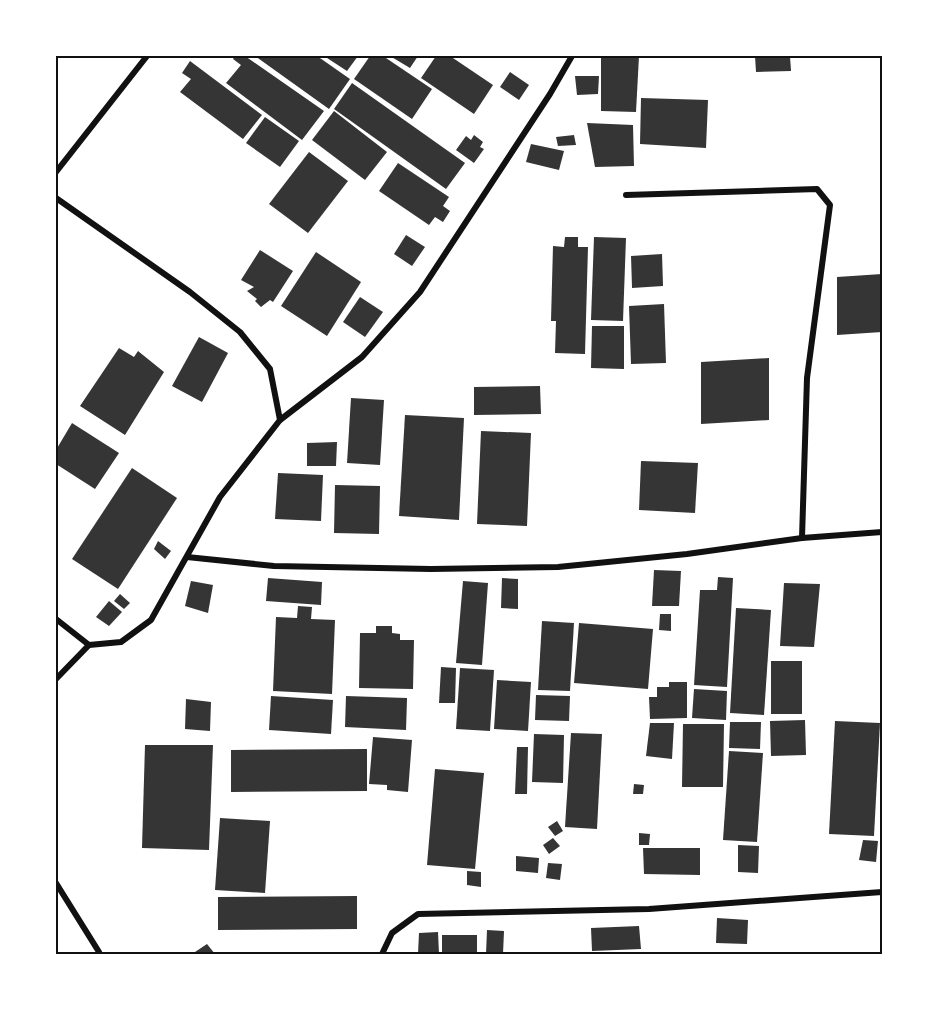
<svg xmlns="http://www.w3.org/2000/svg" width="938" height="1010" viewBox="0 0 938 1010" font-family="'DM Sans',sans-serif">
  <style>
    .building { fill: #353535 }
    .lines { fill: none; stroke-linecap: round; stroke-linejoin: round }
    .minor { stroke: #111; stroke-width: 6 }
    .neatline { fill: none; stroke: #111; stroke-width: 2 }
  </style>
  <rect width="100%" height="100%" fill="#fff"/>
  <g class="building">
    <polygon points="235,56 245,56 324,111 302,140 226,83 241,65 233,59"/>
    <polygon points="255,56 317,56 350,79 329,109"/>
    <polygon points="324,56 358,56 347,71"/>
    <polygon points="370,56 383,56 432,89 412,119 354,79"/>
    <polygon points="390,56 418,56 410,68"/>
    <polygon points="436,56 450,56 493,85 474,114 421,78"/>
    <polygon points="601,56 639,56 636,112 601,111"/>
    <polygon points="755,56 790,56 791,71 756,72"/>
    <polygon points="190,61 262,115 243,139 180,92 191,79 182,73"/>
    <polygon points="510,72 529,85 519,100 500,87"/>
    <polygon points="575,76 599,76 598,94 577,95"/>
    <polygon points="352,83 465,163 446,189 334,109"/>
    <polygon points="641,98 708,100 706,148 640,144"/>
    <polygon points="334,111 387,152 365,180 312,140"/>
    <polygon points="265,117 299,141 280,167 246,143"/>
    <polygon points="587,123 633,125 634,166 595,167"/>
    <polygon points="474,135 483,142 480,147 484,149 474,163 456,150 466,136 471,140"/>
    <polygon points="574,135 576,145 558,146 556,137"/>
    <polygon points="531,144 564,151 559,170 526,162"/>
    <polygon points="309,152 348,181 308,233 269,204"/>
    <polygon points="398,163 449,197 443,206 450,211 443,222 435,217 429,225 379,191"/>
    <polygon points="406,235 425,247 412,266 394,254"/>
    <polygon points="565,237 578,237 578,247 588,247 585,354 555,353 556,321 551,321 553,246 564,247"/>
    <polygon points="594,237 626,238 623,321 591,320"/>
    <polygon points="260,250 293,271 273,302 270,300 261,307 255,301 257,299 247,291 254,287 241,280"/>
    <polygon points="316,252 361,282 327,336 281,306"/>
    <polygon points="662,254 663,286 632,288 631,256"/>
    <polygon points="882,274 882,332 837,335 837,277"/>
    <polygon points="360,297 383,312 365,337 343,322"/>
    <polygon points="664,304 666,363 631,364 629,306"/>
    <polygon points="592,326 624,326 624,369 591,368"/>
    <polygon points="199,337 228,353 202,402 172,386"/>
    <polygon points="119,348 134,357 138,351 164,372 125,435 80,406"/>
    <polygon points="769,358 769,420 701,424 701,362"/>
    <polygon points="540,386 541,414 474,415 474,387"/>
    <polygon points="351,398 384,400 380,465 347,463"/>
    <polygon points="405,415 464,418 459,520 399,516"/>
    <polygon points="72,423 119,453 95,489 56,464 56,450"/>
    <polygon points="481,431 531,433 527,526 477,524"/>
    <polygon points="337,442 336,466 307,466 307,443"/>
    <polygon points="641,461 698,463 695,513 639,510"/>
    <polygon points="132,468 177,498 118,589 72,559"/>
    <polygon points="278,473 323,475 321,521 275,519"/>
    <polygon points="335,485 380,486 379,534 334,533"/>
    <polygon points="158,541 171,551 165,559 154,549"/>
    <polygon points="654,570 681,571 679,606 652,606"/>
    <polygon points="718,577 733,578 727,687 694,685 700,590 717,590"/>
    <polygon points="268,578 322,582 321,605 266,601"/>
    <polygon points="502,578 518,579 518,609 501,608"/>
    <polygon points="191,581 213,585 208,613 185,606"/>
    <polygon points="463,581 488,583 482,665 456,663"/>
    <polygon points="784,583 820,584 814,647 780,646"/>
    <polygon points="120,594 130,603 124,609 114,601"/>
    <polygon points="109,601 122,612 109,626 96,617"/>
    <polygon points="298,606 312,607 311,619 335,620 332,694 273,691 276,617 297,618"/>
    <polygon points="736,608 771,610 764,715 730,713"/>
    <polygon points="660,614 671,614 671,631 659,630"/>
    <polygon points="542,621 574,623 570,691 538,690"/>
    <polygon points="579,623 653,629 648,689 574,683"/>
    <polygon points="376,626 392,626 392,633 400,634 400,640 414,640 413,689 359,688 360,633 376,633"/>
    <rect x="771" y="661" width="31" height="53"/>
    <polygon points="441,667 456,668 455,703 439,703"/>
    <polygon points="460,668 494,670 490,731 456,729"/>
    <polygon points="497,680 531,682 528,731 494,729"/>
    <polygon points="669,682 687,682 687,718 650,719 649,697 657,697 657,687 669,687"/>
    <polygon points="694,689 727,691 726,720 692,718"/>
    <polygon points="536,695 570,696 569,721 535,720"/>
    <polygon points="271,696 333,700 331,734 269,730"/>
    <polygon points="346,696 407,698 406,730 345,727"/>
    <polygon points="186,699 211,702 210,731 185,729"/>
    <polygon points="805,720 806,755 771,756 770,721"/>
    <polygon points="835,721 880,723 874,836 829,834"/>
    <polygon points="730,722 761,722 760,749 729,748"/>
    <polygon points="650,723 674,723 672,759 646,756"/>
    <polygon points="683,724 724,724 723,787 682,787"/>
    <polygon points="571,733 602,734 597,829 565,827"/>
    <polygon points="534,734 564,735 563,783 532,782"/>
    <polygon points="373,737 412,740 408,792 387,790 387,785 369,784"/>
    <polygon points="145,745 213,745 209,850 142,848"/>
    <polygon points="517,747 528,747 527,794 515,794"/>
    <polygon points="367,749 367,791 231,792 231,750"/>
    <polygon points="729,751 763,753 757,842 723,840"/>
    <polygon points="435,769 484,773 475,869 427,865"/>
    <polygon points="634,784 644,785 643,794 633,794"/>
    <polygon points="220,818 270,821 265,893 215,890"/>
    <polygon points="557,821 563,831 555,836 548,827"/>
    <polygon points="639,833 650,834 649,845 639,845"/>
    <polygon points="553,838 560,846 549,854 543,845"/>
    <polygon points="863,840 878,841 876,862 859,860"/>
    <polygon points="738,845 759,846 758,873 738,872"/>
    <polygon points="643,848 700,848 700,875 644,874"/>
    <polygon points="516,856 539,858 538,873 516,871"/>
    <polygon points="548,863 562,864 560,880 546,878"/>
    <polygon points="467,871 481,872 481,887 467,885"/>
    <polygon points="357,896 357,929 218,930 218,897"/>
    <polygon points="717,918 748,920 747,944 716,943"/>
    <polygon points="639,926 641,949 592,951 591,928"/>
    <polygon points="487,930 504,931 503,954 486,954"/>
    <polygon points="438,932 439,954 418,954 419,933"/>
    <rect x="442" y="935" width="35" height="19"/>
    <polygon points="207,944 215,954 192,954"/>
  </g>
  <g class="lines">
    <g class="minor">
      <polyline points="56,172 147,56"/>
      <polyline points="626,195 817,189 830,205 807,378 802,538"/>
      <polyline points="56,198 190,292 240,332 270,369 280,420"/>
      <polyline points="187,557 274,566 431,569 558,567 687,554 802,538 882,532"/>
      <polyline points="56,619 89,645 121,642 151,620 220,497 280,420 362,357 420,292 550,94 572,56"/>
      <polyline points="56,679 89,645"/>
      <polyline points="56,883 99,952"/>
      <polyline points="382,954 392,933 418,914 649,909 882,892"/>
    </g>
  </g>
  <rect width="938" height="1010" fill="none" stroke="#ffffff" stroke-width="114"/>
  <rect x="57" y="57" width="824" height="896" class="neatline"/>
</svg>
